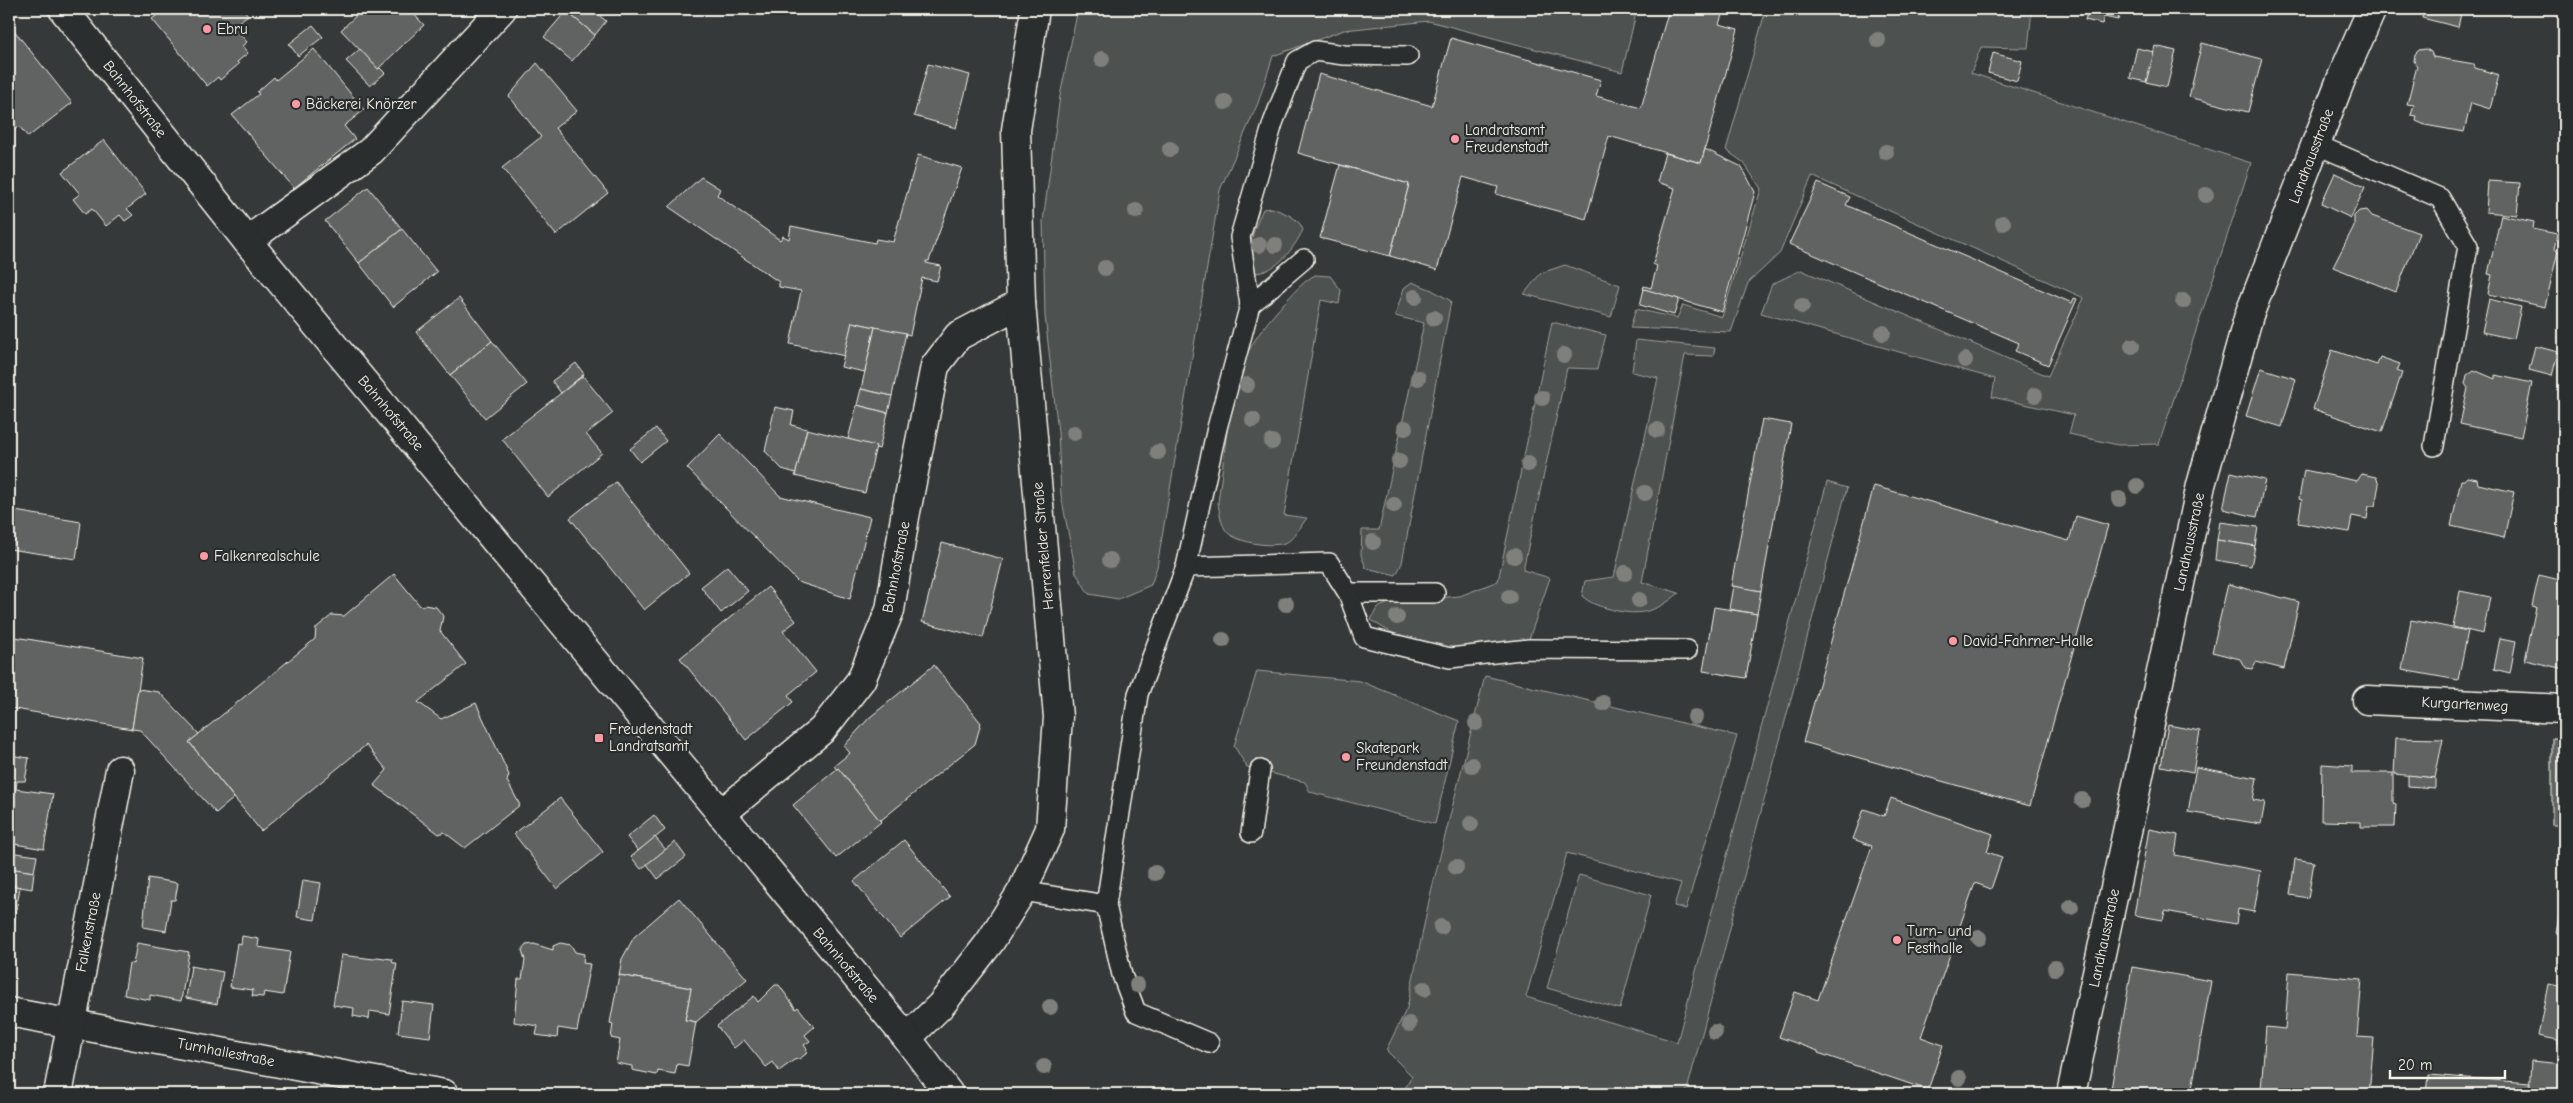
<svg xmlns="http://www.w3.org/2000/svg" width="2573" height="1103" viewBox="0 0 2573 1103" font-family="'Comic Neue',sans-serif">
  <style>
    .green { fill: #4e514f; stroke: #a1a19c }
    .building { fill: #616362; stroke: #f4f1e8 }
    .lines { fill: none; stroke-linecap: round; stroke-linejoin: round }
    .service-casing { stroke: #f4f1e8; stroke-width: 22 }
    .minor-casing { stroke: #f4f1e8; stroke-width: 31 }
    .tertiary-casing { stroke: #f4f1e8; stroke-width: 31 }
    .service { stroke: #2a2d2e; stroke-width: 19 }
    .minor { stroke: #2a2d2e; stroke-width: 28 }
    .tertiary { stroke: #2a2d2e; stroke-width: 28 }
    .tree { fill: #7f7f7c }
    .poi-dot { fill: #ff9aa2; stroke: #2a2d2e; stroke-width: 2 }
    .labels { text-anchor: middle; stroke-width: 4.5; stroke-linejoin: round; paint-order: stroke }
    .poi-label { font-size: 15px; fill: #f4f1e8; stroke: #2a2d2e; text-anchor: start }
    .street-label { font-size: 15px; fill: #f4f1e8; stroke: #2a2d2e }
  </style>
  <rect width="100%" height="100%" fill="#363939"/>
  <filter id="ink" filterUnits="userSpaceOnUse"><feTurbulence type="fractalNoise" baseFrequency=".02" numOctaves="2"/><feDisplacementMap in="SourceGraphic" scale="10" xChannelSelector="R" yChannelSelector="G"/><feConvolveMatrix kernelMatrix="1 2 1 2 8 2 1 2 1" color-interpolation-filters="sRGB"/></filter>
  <g filter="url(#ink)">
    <g class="green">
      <polygon points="1078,9 1637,9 1622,72 1429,21 1344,30 1273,56 1258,103 1220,190 1157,567 1151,585 1118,599 1089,594 1076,573 1061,495 1058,432 1045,316 1043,221 1060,96"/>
      <polygon points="1766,9 2032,9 2028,48 1981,47 1971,73 2251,163 2159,444 2118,445 2069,434 2074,415 1992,397 1995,379 1761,313 1772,284 1801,270 2048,376 2084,298 1812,176 1780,253 1748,283 1731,332 1630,328 1636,309 1677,318 1683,305 1722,317 1761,189 1744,163 1726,150"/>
      <path d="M1272,208c12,5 27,9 31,22 -9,18 -26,42 -48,43 -13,-17 0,-47 8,-64z"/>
      <polygon points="1565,265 1620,285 1611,317 1524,294 1541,273"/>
      <path d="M1315,275l15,1 11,14 -2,14 -18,-4 -37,215 23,3c-5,6 -10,16 -17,22 -11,10 -53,3 -63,-8 -6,-7 -8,-21 -9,-30 7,-47 9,-99 27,-143 8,-20 25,-40 39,-56 10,-10 18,-21 31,-28z"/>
      <polygon points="1412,282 1432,290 1451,301 1402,563 1396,575 1366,568 1361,555 1362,530 1379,530 1424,323 1395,316 1404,288"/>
      <path d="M1552,322l54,13 -9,34 -30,-1 -44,202 27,8 -22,64c-59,7 -105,15 -157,-22l6,-12 14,-6 69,-6 38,-15z"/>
      <path d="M1636,340l79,8 -2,8 -28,-1 -43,227 37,11c-25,21 -42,24 -73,15 -10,-3 -16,-5 -24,-12l3,-15 29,-4 44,-199 -26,-6z"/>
      <polygon points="1827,482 1847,488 1686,1094 1402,1094 1412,1076 1386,1050 1407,1008 1430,896 1485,676 1737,736 1686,909 1674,906 1681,883 1567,853 1526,997 1677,1042"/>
      <polygon points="1257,671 1360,681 1459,721 1435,824 1310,792 1305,782 1247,767 1234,746"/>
      <polygon points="1579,875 1651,895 1620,1009 1547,988"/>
    </g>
    <g class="building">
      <polygon points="165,9 243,9 248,15 233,26 247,42 242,46 248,53 237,62 239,64 220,80 218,77 207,86 152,19"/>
      <polygon points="363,9 409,9 424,25 378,69 341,30"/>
      <polygon points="568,9 592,9 606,21 595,35 566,11"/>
      <polygon points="1669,9 1724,9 1719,24 1738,29 1701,163 1609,136 1586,219 1496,194 1498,187 1463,177 1437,270 1390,256 1409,184 1298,153 1319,74 1432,106 1451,38 1601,80 1596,96 1641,108"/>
      <polygon points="2076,9 2121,9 2118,20 2104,17 2102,24 2085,20 2088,11"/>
      <polygon points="2424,9 2462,9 2458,27 2422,18"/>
      <polygon points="566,11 595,35 572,61 544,37"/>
      <polygon points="9,24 72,103 28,137 19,126 11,133 9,130"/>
      <polygon points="313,25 323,37 298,56 289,44"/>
      <polygon points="2202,43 2262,59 2248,112 2189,97"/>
      <polygon points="2155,46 2176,51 2167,87 2146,82"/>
      <polygon points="2137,48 2154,52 2146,82 2130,78"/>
      <polygon points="314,49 364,110 344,126 355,139 294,188 232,115 259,94 257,92 274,77 276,80"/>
      <polygon points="360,49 378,69 380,68 385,73 370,86 346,61"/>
      <polygon points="2426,49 2431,52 2433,57 2474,64 2475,68 2499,75 2490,109 2471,103 2464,132 2425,125 2416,121 2417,116 2411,115 2414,105 2407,104 2417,66 2414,61 2415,54 2419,50"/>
      <polygon points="1993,53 2022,61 2017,81 1988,73"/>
      <polygon points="537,63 577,111 555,128 608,193 556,235 502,168 541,137 509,96"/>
      <polygon points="928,64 970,75 956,128 914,116"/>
      <polygon points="104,140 146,194 127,209 133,215 125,221 120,215 106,226 92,209 85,214 73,199 80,194 62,172"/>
      <polygon points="1705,149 1742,167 1755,192 1722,312 1643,289 1644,286 1651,288 1657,266 1653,264 1675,188 1657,182 1665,153 1701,163"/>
      <polygon points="918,155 962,168 929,261 926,261 926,263 941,266 937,281 922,278 910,335 852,322 845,356 790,344 801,291 779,287 779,282 669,207 701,177 720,189 717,195 780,240 783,236 789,239 791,226 875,243 876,239 893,242"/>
      <polygon points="1340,165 1409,184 1390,256 1320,238"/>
      <polygon points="2335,173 2365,187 2351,218 2321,204"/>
      <polygon points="2488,181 2520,183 2517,215 2486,212"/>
      <polygon points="1818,183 1850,197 1846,205 2072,303 2074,298 2077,299 2048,365 2015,351 2019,343 1789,244"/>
      <polygon points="368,187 402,229 359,263 325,221"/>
      <polygon points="2367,210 2372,216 2419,233 2396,292 2333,267 2354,226 2354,216 2359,211"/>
      <polygon points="2501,215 2534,222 2533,229 2557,234 2554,249 2558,251 2545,307 2488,294 2492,275 2488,274"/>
      <polygon points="402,229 437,272 393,307 359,263"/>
      <polygon points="1644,289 1679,299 1674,315 1640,305"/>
      <polygon points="459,298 492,341 450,375 416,332"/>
      <polygon points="2489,299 2521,307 2514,339 2482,332"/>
      <polygon points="852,322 875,327 865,372 841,367"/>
      <polygon points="875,327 906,333 892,396 861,389"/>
      <polygon points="492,341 527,384 485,418 450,375"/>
      <polygon points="2535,346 2558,352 2552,376 2529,370"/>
      <polygon points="2332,350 2377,365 2380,357 2400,364 2397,371 2402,373 2382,432 2313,409"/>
      <polygon points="576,363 584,374 561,393 552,381"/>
      <polygon points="2261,368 2296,379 2282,427 2246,416"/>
      <polygon points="2474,370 2495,379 2495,375 2532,383 2521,437 2460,424 2468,388 2465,384 2467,375"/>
      <polygon points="583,376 613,413 586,434 602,453 548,497 502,439"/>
      <polygon points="861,389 892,396 888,413 857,405"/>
      <polygon points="857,405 888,413 879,449 848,439"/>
      <polygon points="775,407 794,411 791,425 807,429 796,473 782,469 765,451"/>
      <polygon points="1762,419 1791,424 1761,591 1731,586"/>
      <polygon points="656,428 666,441 640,462 630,449"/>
      <polygon points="807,429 876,446 865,493 795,476"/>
      <polygon points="720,434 780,496 870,517 850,599 798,582 687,468"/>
      <polygon points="2304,470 2357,481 2362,474 2376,477 2379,484 2375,506 2369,506 2367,519 2352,516 2349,532 2298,523 2302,500 2299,499"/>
      <polygon points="2231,472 2265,480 2257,517 2223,509"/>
      <polygon points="2467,477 2477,479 2478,484 2514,492 2504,538 2451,526 2461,480 2464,480"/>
      <polygon points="616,482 689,573 644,610 570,518"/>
      <polygon points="1874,486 2069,541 2076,516 2108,525 2030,806 1803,742"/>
      <polygon points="9,510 81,522 76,559 9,549"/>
      <polygon points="2220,522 2258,527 2255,546 2217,540"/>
      <polygon points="2217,540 2255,546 2251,566 2215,560"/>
      <polygon points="942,543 1003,559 983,638 922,622"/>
      <polygon points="727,566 748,591 721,613 701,587"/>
      <polygon points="394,574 421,607 424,605 436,607 443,616 440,631 466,664 418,702 441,719 476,703 509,775 507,781 520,805 465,848 444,832 439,834 374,785 387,770 366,745 261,831 189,742 315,639 316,628 332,615 344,616"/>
      <polygon points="2539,575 2564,581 2564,669 2525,660 2536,607 2532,606"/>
      <polygon points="2228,584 2299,602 2284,669 2256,662 2252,669 2245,668 2240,659 2212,652"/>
      <polygon points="1733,586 1761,591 1757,614 1729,609"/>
      <polygon points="768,587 796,621 783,631 816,672 788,695 793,702 746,740 680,658"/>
      <polygon points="2460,591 2490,597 2483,634 2453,627"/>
      <polygon points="1714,607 1757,614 1746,678 1703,671"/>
      <polygon points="2411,620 2468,631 2458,680 2402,670"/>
      <polygon points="9,636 143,658 132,729 9,708"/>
      <polygon points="2500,638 2516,641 2510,673 2494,669"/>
      <polygon points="934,665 981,723 975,744 880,821 838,768 837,770 834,766 850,753 844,746 869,718"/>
      <polygon points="138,689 159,692 199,734 189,742 234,798 216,813 140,730 132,729"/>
      <polygon points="2168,725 2200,731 2193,772 2161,766"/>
      <polygon points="2396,738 2443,739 2435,778 2394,774"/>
      <rect x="2552" y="738" width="12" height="87"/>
      <polygon points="9,755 29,758 25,781 17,781 16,789 53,794 44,849 9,843"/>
      <polygon points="2322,764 2352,766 2352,773 2393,773 2393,803 2396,804 2395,827 2361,827 2361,822 2321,821"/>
      <polygon points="2196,767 2257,778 2253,800 2265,802 2261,824 2188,812"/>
      <polygon points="838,768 881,822 836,858 793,805"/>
      <polygon points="2408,775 2435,778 2435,788 2408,786"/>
      <polygon points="560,798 603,852 557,889 514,834"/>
      <polygon points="1891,798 1993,834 1987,852 2002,857 1991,889 1975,883 1921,1037 1943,1045 1928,1090 1818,1053 1818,1051 1779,1037 1795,992 1818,1000 1872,846 1853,839 1864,809 1884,816"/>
      <polygon points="654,815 665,830 638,851 627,837"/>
      <polygon points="2149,829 2178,835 2175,855 2261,871 2254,912 2238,909 2236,924 2165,911 2163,920 2134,915"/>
      <polygon points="655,837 666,850 641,869 631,857"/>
      <polygon points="904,840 950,897 900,938 854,881"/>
      <polygon points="675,842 686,857 658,879 647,864"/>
      <polygon points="9,852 37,856 34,872 9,868"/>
      <polygon points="2295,859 2314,862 2308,898 2290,895"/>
      <polygon points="9,868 34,872 32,889 9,885"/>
      <polygon points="148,878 178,883 175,900 171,900 166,931 143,927"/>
      <polygon points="303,880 321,883 315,920 297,917"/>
      <polygon points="9,885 20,887 11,941 9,940"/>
      <polygon points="2564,890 2564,934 2556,933"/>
      <polygon points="679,898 747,979 696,1022 685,1020 691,988 619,975 622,959 634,937"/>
      <polygon points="242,936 259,939 258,947 290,952 283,995 264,992 263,997 252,996 253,990 230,987 237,943 241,944"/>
      <polygon points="137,943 189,952 181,1001 150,995 150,1000 124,995 129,963 133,964"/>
      <polygon points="560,943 571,945 575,952 584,954 583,963 590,964 577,1031 558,1028 557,1038 536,1035 538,1026 514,1022 518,979 522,979 525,960 522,950 526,945 534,944 553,950 553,946"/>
      <polygon points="2563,946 2564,968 2559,968"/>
      <polygon points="341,955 374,959 377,957 392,959 393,963 397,963 389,1014 370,1011 369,1019 353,1016 354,1008 333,1005"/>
      <polygon points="191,966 223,972 217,1004 186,998"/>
      <polygon points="2132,967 2211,981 2191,1094 2104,1094 2105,1088 2111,1089"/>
      <polygon points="2289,972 2362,979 2357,1037 2374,1038 2369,1094 2309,1094 2261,1090 2266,1027 2285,1029"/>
      <polygon points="619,975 691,988 685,1020 696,1022 688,1066 677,1064 675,1074 658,1071 657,1075 632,1070 632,1066 616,1063 620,1040 611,1038 613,1024 610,1023"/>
      <polygon points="2548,984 2564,987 2564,1045 2558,1044 2558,1040 2538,1036"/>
      <polygon points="775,985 779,985 796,1009 798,1007 814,1027 805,1035 810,1041 804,1045 807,1049 806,1054 799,1059 794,1060 779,1071 773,1062 766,1067 744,1040 734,1048 717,1026 754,996 758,1002"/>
      <polygon points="402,1001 434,1005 430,1037 398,1033"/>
      <polygon points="2531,1061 2564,1064 2563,1094 2529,1094"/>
      <polygon points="2429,1075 2530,1083 2529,1094 2427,1094"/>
    </g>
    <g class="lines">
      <defs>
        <g id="service">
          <polyline points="2315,144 2440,198 2468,246 2434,446"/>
          <polyline points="1250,305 1240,237 1273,123 1297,61 1315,51 1344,55 1408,56"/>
          <polyline points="1186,567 1329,563 1348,593 1435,593"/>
          <polyline points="1348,593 1364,637 1450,658 1529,649 1687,650"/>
          <polyline points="1251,833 1260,770"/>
          <polyline points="1022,891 1106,905 1138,694 1186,567 1217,428 1250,305 1304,259"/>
          <polyline points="1106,905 1122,975 1136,1012 1209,1043"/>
        </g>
        <g id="minor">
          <polyline points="247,241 371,151 502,9"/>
          <polyline points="2367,700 2564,709"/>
          <polyline points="721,814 822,730 861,680 890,610 905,517 935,366 958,336 1021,303"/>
          <polyline points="9,1012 444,1094"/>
          <polyline points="907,1038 941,1005 990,942 1022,891 1050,829 1058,717 1021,303 1016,130 1035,9"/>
          <polyline points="58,1094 120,770"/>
          <polyline points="2071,1094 2201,485 2249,315 2342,77 2372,9"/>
        </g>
        <polyline id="tertiary" points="63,9 247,241 907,1038 949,1094"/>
      </defs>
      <use href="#service" class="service-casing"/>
      <use href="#minor" class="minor-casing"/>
      <use href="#tertiary" class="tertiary-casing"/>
      <use href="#service" class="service"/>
      <use href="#minor" class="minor"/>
      <use href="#tertiary" class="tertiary"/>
    </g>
    <g class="tree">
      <circle cx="1878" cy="40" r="8"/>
      <circle cx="1102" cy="59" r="8"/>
      <circle cx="1225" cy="102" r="8"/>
      <circle cx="1170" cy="149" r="8"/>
      <circle cx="1886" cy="152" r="8"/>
      <circle cx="2206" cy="195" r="8"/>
      <circle cx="1136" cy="211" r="8"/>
      <circle cx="2003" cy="223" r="8"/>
      <circle cx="1259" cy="245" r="8"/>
      <circle cx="1275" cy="245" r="8"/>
      <circle cx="1105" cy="268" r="8"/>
      <circle cx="1415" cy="297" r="8"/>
      <circle cx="2183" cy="301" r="8"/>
      <circle cx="1802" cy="306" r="8"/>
      <circle cx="1434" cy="318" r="8"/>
      <circle cx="1883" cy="333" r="8"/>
      <circle cx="2132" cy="346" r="8"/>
      <circle cx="1564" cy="355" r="8"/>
      <circle cx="1965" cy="360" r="8"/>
      <circle cx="1418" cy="378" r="8"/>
      <circle cx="1247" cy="385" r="8"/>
      <circle cx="2035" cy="395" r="8"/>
      <circle cx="1542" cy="398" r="8"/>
      <circle cx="1253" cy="420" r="8"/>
      <circle cx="1405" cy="428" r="8"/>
      <circle cx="1657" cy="430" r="8"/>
      <circle cx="1074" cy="433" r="8"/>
      <circle cx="1272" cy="442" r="8"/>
      <circle cx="1158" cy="452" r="8"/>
      <circle cx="1399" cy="461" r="8"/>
      <circle cx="1528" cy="464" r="8"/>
      <circle cx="2137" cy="486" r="8"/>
      <circle cx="1645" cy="493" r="8"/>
      <circle cx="2119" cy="499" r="8"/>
      <circle cx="1394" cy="505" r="8"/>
      <circle cx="1373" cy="542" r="8"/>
      <circle cx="1514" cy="556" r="8"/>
      <circle cx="1110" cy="560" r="8"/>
      <circle cx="1625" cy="573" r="8"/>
      <circle cx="1509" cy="597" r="8"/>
      <circle cx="1639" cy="600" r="8"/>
      <circle cx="1286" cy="604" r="8"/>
      <circle cx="1397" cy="617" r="8"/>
      <circle cx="1223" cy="640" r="8"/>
      <circle cx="1603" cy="703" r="8"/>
      <circle cx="1695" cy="717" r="8"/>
      <circle cx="1476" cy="723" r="8"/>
      <circle cx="1472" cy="765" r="8"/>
      <circle cx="2082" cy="800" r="8"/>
      <circle cx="1471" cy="824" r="8"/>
      <circle cx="1456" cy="867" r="8"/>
      <circle cx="1155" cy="873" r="8"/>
      <circle cx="2071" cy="907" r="8"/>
      <circle cx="1441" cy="927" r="8"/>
      <circle cx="1979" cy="938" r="8"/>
      <circle cx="2055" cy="968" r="8"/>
      <circle cx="1137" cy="985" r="8"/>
      <circle cx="1424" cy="989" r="8"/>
      <circle cx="1050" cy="1007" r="8"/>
      <circle cx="1409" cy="1024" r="8"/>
      <circle cx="1715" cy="1032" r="8"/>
      <circle cx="1044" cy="1067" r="8"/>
      <circle cx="1959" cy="1078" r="8"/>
    </g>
  </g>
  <g class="poi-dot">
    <circle cx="207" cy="29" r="5"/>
    <circle cx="296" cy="104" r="5"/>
    <circle cx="1455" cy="139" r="5"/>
    <circle cx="204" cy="556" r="5"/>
    <circle cx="1953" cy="641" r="5"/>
    <rect x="594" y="733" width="10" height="10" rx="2.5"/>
    <circle cx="1346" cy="757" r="5"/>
    <circle cx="1897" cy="940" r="5"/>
  </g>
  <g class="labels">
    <g class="poi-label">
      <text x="217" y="34">Ebru</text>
      <text x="306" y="109">Bäckerei Knörzer</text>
      <text x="1465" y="135">Landratsamt<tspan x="1465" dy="17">Freudenstadt</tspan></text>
      <text x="214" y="561">Falkenrealschule</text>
      <text x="1963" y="646">David-Fahrner-Halle</text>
      <text x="609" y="734">Freudenstadt<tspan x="609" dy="17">Landratsamt</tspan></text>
      <text x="1356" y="753">Skatepark<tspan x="1356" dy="17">Freundenstadt</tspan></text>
      <text x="1907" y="936">Turn- und<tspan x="1907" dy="17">Festhalle</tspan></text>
    </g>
    <g class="street-label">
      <text transform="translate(135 99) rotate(52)" y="5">Bahnhofstraße</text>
      <text transform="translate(2311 156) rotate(-69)" y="5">Landhausstraße</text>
      <text transform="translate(391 413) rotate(50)" y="5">Bahnhofstraße</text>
      <text transform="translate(2189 542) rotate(-78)" y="5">Landhausstraße</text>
      <text transform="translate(1043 546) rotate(-95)" y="5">Herrenfelder Straße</text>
      <text transform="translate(896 567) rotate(-79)" y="5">Bahnhofstraße</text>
      <text transform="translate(2465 704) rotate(3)" y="5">Kurgartenweg</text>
      <text transform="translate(88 932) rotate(-79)" y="5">Falkenstraße</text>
      <text transform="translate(2104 938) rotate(-78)" y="5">Landhausstraße</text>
      <text transform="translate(846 965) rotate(50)" y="5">Bahnhofstraße</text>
      <text transform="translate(226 1052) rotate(11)" y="5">Turnhallestraße</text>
    </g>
  </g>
  <rect width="2573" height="1103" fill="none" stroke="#2a2d2e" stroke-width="30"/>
  <rect x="15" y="15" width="2543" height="1073" fill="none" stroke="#f4f1e8" stroke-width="2" filter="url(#ink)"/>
  <path d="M2390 1070v8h115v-8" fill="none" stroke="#f4f1e8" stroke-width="2.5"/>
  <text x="2398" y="1070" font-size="15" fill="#f4f1e8" stroke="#2a2d2e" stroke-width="4" paint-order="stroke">20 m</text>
</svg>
